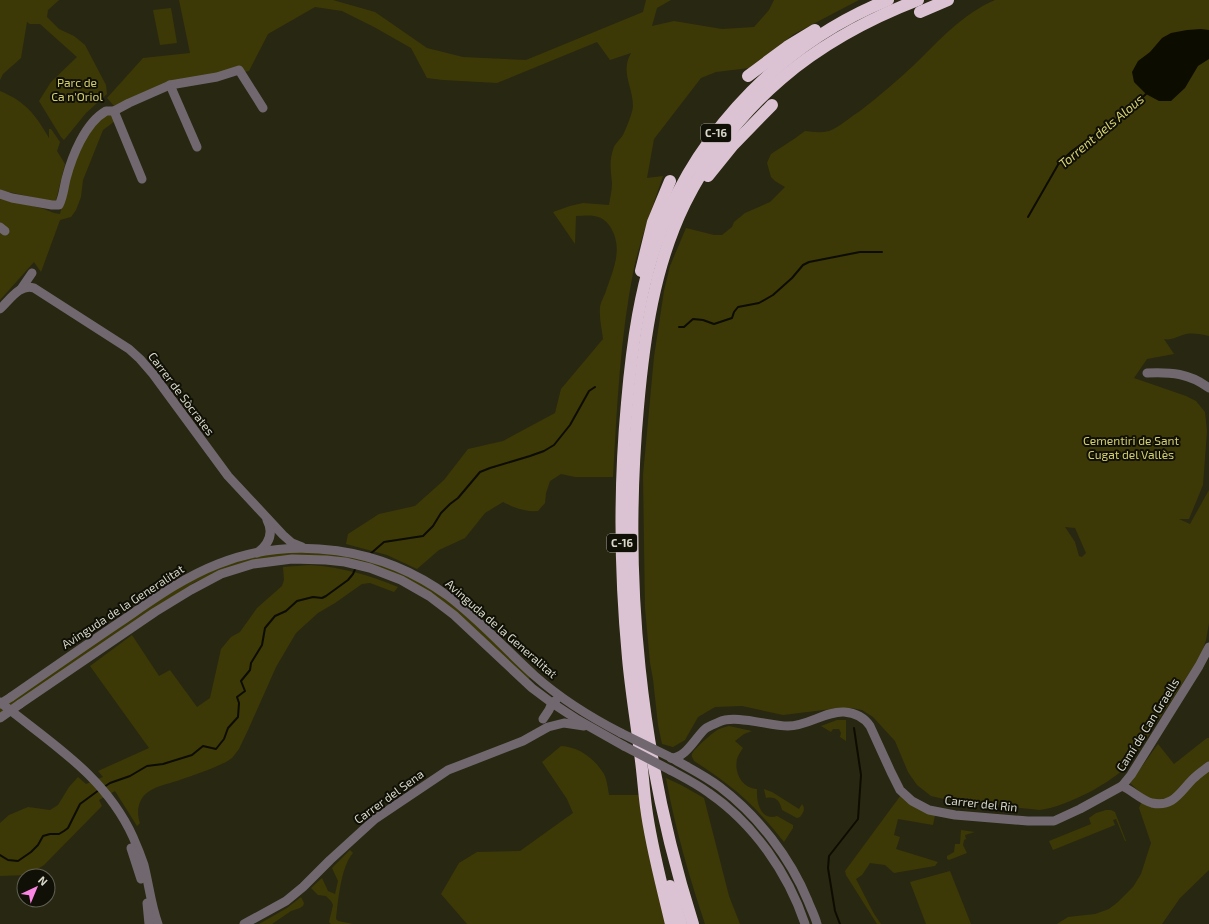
<svg xmlns="http://www.w3.org/2000/svg" width="1209" height="924" viewBox="0 0 1209 924" font-family="'Exo 2',sans-serif">
  <style>
    .green { fill: #3c3906; fill-rule: evenodd }
    .water { fill: #0d0c00 }
    .lines { fill: none; stroke-linecap: round; stroke-linejoin: round }
    .stream { stroke: #0d0c00; stroke-width: 2 }
    .minor { stroke: #71686f; stroke-width: 9 }
    .highway { stroke: #dbc3d4; stroke-width: 12 }
    .minor-bridge { stroke: #71686f; stroke-width: 9 }
    .labels { text-anchor: middle; stroke-width: 4; stroke-linejoin: round; paint-order: stroke }
    .shield { fill: #101007; stroke: #9c9b90; stroke-width: 1 }
    .shield-label { font-size: 11px; font-weight: bold; fill: #d8d7ca }
    .park-label { font-size: 12px; fill: #d3ce6c; stroke: #101007 }
    .street-label { font-size: 12px; fill: #d8d7ca; stroke: #101007 }
    .water-label { font-size: 13px; font-style: italic; fill: #d8d370; stroke: #101007 }
  </style>
  <rect width="100%" height="100%" fill="#282712"/>
  <g class="green">
    <polygon points="0,0 59,0 48,10 47,17 59,29 74,36 85,45 106,85 107,94 86,113 64,140 61,137 39,101 51,82 77,57 40,24 30,24 27,22 21,58 3,74 0,80"/>
    <path d="M179,0h154l42,12 52,36 36,9 63,3 117,-48 3,-12h25l-14,8 -5,18 22,-5 48,8 32,-2 15,-17 5,-10h85l-65,34 -45,34 -33,4 -15,6 -47,61 -7,39 16,-2c-10,30 -22,61 -29,92 -14,69 -17,139 -21,209h-38l-14,-3 -11,7 -4,12 -1,10 -7,8c-13,1 -23,-3 -35,-9l-18,11 -20,25 -26,12 -22,19 -30,-14 -41,-11 2,-10 31,-20 36,-8 29,-26 24,-31 35,-8 52,-28 6,-24 42,-50c-1,-10 -4,-21 -3,-31 0,-4 3,-10 5,-14 7,-22 19,-44 6,-66 -8,-14 -20,-13 -35,-12l-1,28 -22,-32 17,-6 13,-3 26,2c1,-7 3,-14 3,-22 -1,-11 -3,-22 1,-33 1,-6 7,-10 10,-15 3,-6 10,-23 10,-29 0,-19 -13,-34 -2,-53l-21,7 -13,-18 -100,41 -54,-3 -16,-2 -16,-30 -37,-21 -32,-16 -27,-4 -47,27 -19,37 -5,1 -1,-3 -129,37 -7,-8 36,-40 47,-5z"/>
    <path d="M995,0h214v336c-7,-2 -16,-3 -23,-2 -8,2 -15,7 -22,5l10,15 -27,5 -13,19 52,18 10,5 9,11 2,19 -4,54 -14,34h-10l11,5 19,-34v133l-3,17 -5,15 -70,107c-19,21 -63,44 -91,48l-92,-10 -17,-4 -14,-11 -9,-13 -13,-31 -22,-24 -11,-7 -10,-2h-12l-57,7 -41,-9 -27,1 -17,10 -13,23 -12,7 -11,-3 -4,-19 -5,-46 -3,-16 -5,-55 -2,-133 11,-118 10,-66 6,-25 16,-38 28,7h8l10,-8 2,-5 11,-9 25,-11 15,-15 -10,-6 -4,-4 -4,-14 4,-9 23,-15 11,-8c8,1 16,2 24,0 11,-4 21,-14 31,-20 18,-14 37,-30 54,-46 25,-24 48,-51 81,-65zM1065,527l10,1 11,25 -4,4 -3,-1 -4,-14z"/>
    <polygon points="171,8 177,43 160,45 153,10"/>
    <path d="M0,91c26,11 35,23 49,47v-9h2l9,13 -3,9 8,13 -9,36 -2,2 -54,-12z"/>
    <polygon points="112,114 115,121 103,130 83,180 81,197 76,210 71,217 60,220 41,272 34,262 0,300 0,232 6,235 10,230 0,224 0,197 44,209 54,213 60,214 71,169 86,137 104,115"/>
    <polygon points="325,552 374,562 418,581 448,600 477,626 531,676 528,680 436,597 326,556 219,572 195,582 138,619 0,714 0,708 132,617 192,579 225,565 271,553"/>
    <path d="M310,565c31,2 59,10 88,22l-4,5 -24,-9 -8,1 -27,19 -17,10 -22,20 -20,34 -28,63 -9,19 -7,9 -6,4c-16,8 -33,13 -49,19 -10,3 -21,5 -29,11 -10,7 -12,20 -8,31l-3,3 -22,-35 -16,9 3,6 -58,59 -16,10 -28,1v-53l9,-8 19,-8 22,3 8,-5 11,-18 9,-10 8,7 17,-7 -5,-6 51,-23 -59,-82 42,-31 27,41 11,-6 27,37 13,-9 11,-49 10,-12 9,-5 17,-24 25,-22 2,-6 -1,-13z"/>
    <polygon points="837,720 846,720 846,741 840,737 841,733 839,729 833,729 831,732 821,726"/>
    <path d="M729,726l23,5 -8,3 -9,7 8,7c-2,3 -5,7 -6,11 -3,14 5,29 20,30 -1,13 4,33 20,27l16,9v3l-9,14c-17,-21 -35,-42 -57,-58 -10,-8 -22,-16 -33,-23 -1,-3 -3,-4 -2,-7 2,-5 21,-22 27,-25 3,-1 6,-2 10,-3z"/>
    <polygon points="1207,738 1209,738 1209,870 1180,898 1162,924 1057,924 1068,917 1095,914 1109,909 1118,902 1133,887 1141,874 1151,843 1139,808 1144,796 1130,783 1158,744 1174,764"/>
    <path d="M561,746c18,1 33,12 43,28 3,6 4,15 5,21h30l28,129h-200l-26,-30 18,-31 18,-11 43,-1 53,-38 -6,-14 -25,-37z"/>
    <path d="M666,778l15,7 23,13 25,98 11,28h-35c-16,-48 -30,-96 -39,-146z"/>
    <path d="M764,789l8,3 27,17 3,-5c4,5 1,9 -2,13l-3,1 -15,-8c-2,-9 -6,-14 -16,-12z"/>
    <polygon points="901,795 935,815 933,825 898,819 894,835 900,837 896,849 938,862 935,866 894,873 885,865 870,863 862,875 856,879 874,914 881,924 877,924 846,875 845,871"/>
    <polygon points="1106,810 1111,810 1115,812 1126,841 1125,841 1116,819 1113,820 1115,825 1053,850 1049,841 1091,824 1089,818 1096,813"/>
    <polygon points="961,830 975,832 965,835 966,839 964,840 963,845 967,853 949,860 947,859 947,856 954,852 955,844 960,844"/>
    <path d="M350,850l3,3c-12,13 -15,48 -17,66l2,2 15,3h-22l-2,-2 4,-17 -2,-4 -5,-5 -8,-1 -7,-7 11,-10 6,13 7,3 3,-13 -6,-13z"/>
    <polygon points="950,871 971,924 926,924 910,882"/>
    <polygon points="301,897 304,903 303,906 300,908 291,911 272,924 259,924 287,908"/>
  </g>
  <polygon class="water" points="1201,29 1209,30 1209,59 1198,66 1185,88 1171,101 1159,101 1146,94 1134,82 1132,72 1138,61 1150,52 1162,38 1171,33 1187,30"/>
  <g class="lines">
    <g class="stream">
      <polyline points="1028,217 1059,163 1072,151 1128,111 1147,93"/>
      <polyline points="679,327 684,327 693,319 703,320 714,324 732,318 734,312 738,307 759,303 773,295 792,278 803,265 809,262 860,252 882,252"/>
      <polyline points="369,555 384,542 423,536 433,526 441,513 450,504 458,498 480,472 490,468 530,456 544,451 554,445 570,425 589,391 595,387"/>
      <polyline points="104,787 110,783 130,776 147,766 163,764 192,755 203,746 216,749 224,739 228,728 238,717 239,703 237,697 245,691 241,681 250,670 251,663 262,645 265,628 275,616 286,611 297,601 313,597 322,598 326,596 348,580 353,574 356,567"/>
      <polyline points="0,855 8,860 18,861 31,852 38,845 43,836 50,834 59,834 64,831 68,828 80,804 99,790"/>
      <polyline points="840,924 835,911 828,868 829,856 858,819 861,775 854,728"/>
    </g>
    <g class="minor">
      <polyline points="170,85 197,147"/>
      <polyline points="114,111 142,179"/>
      <path d="M0,194l12,4 40,7h7c4,-7 5,-18 7,-26 6,-23 19,-56 40,-68h8l15,-8 41,-18 47,-8 22,-7 24,38"/>
      <polyline points="0,227 5,231"/>
      <polyline points="21,289 32,273"/>
      <path d="M0,309c9,-8 20,-26 34,-21l95,61 11,10 13,15 75,102 55,59 9,8 10,4"/>
      <path d="M1147,373c24,-1 42,0 62,15"/>
      <path d="M257,553c12,-9 17,-20 10,-33"/>
      <path d="M11,697c36,-25 72,-50 109,-75 31,-21 62,-44 98,-58 76,-30 165,-16 230,32 32,24 58,54 87,80 26,23 55,41 86,57"/>
      <path d="M0,702c50,41 105,73 133,135 4,9 8,19 11,28 5,20 7,40 14,59"/>
      <polyline points="20,704 155,612 191,590 221,574 253,564 292,559 326,560 345,562 370,568 401,580 429,596 454,615 532,688 552,703 578,720 624,746"/>
      <polyline points="543,719 549,710 552,703 556,700"/>
      <path d="M670,757c17,10 34,18 50,30 38,29 70,70 88,114 3,8 7,15 9,23"/>
      <path d="M671,758c15,0 24,-20 34,-29 4,-3 10,-5 14,-7 16,-8 50,4 69,4 20,0 37,-15 56,-14 12,1 20,5 26,14l21,46 9,18 12,11 17,9 26,5 73,6h26l26,-12 42,-23 9,-11 68,-109 10,-19"/>
      <path d="M670,770c13,7 27,14 39,23 45,31 79,80 96,131"/>
      <path d="M1122,786c11,5 19,14 30,17 22,5 29,-13 42,-25 5,-5 10,-8 15,-12"/>
      <polyline points="131,848 141,879"/>
      <polyline points="147,903 149,924"/>
      <polyline points="244,924 286,901 303,887 330,860 375,819 448,770 523,741 548,727 564,723 584,726"/>
    </g>
    <g class="highway">
      <polyline points="920,12 948,0"/>
      <polyline points="748,76 787,47 815,30"/>
      <polyline points="708,176 733,145 772,105"/>
      <polyline points="641,271 653,222 670,181"/>
      <polyline points="670,886 681,924"/>
      <path d="M671,924c-9,-39 -20,-78 -25,-117 -2,-15 -3,-31 -5,-46 -4,-35 -10,-69 -13,-103 -8,-85 -9,-170 -1,-255 5,-58 13,-118 34,-173 40,-103 125,-189 227,-230"/>
      <path d="M693,924c-53,-167 -71,-343 -55,-517 6,-69 16,-141 47,-204 51,-101 129,-163 233,-203"/>
    </g>
    <g class="minor-bridge">
      <polyline points="0,704 11,697"/>
      <polyline points="0,718 20,704"/>
      <polyline points="621,733 668,756"/>
      <polyline points="624,746 670,770"/>
    </g>
  </g>
  <g class="labels">
    <g class="shield">
      <rect x="701" y="124" width="30" height="18" rx="3"/>
      <rect x="607" y="534" width="30" height="18" rx="3"/>
    </g>
    <g class="shield-label">
      <text x="716" y="137">C-16</text>
      <text x="622" y="547">C-16</text>
    </g>
    <g class="park-label">
      <text x="77" y="87">Parc de<tspan x="77" dy="14">Ca n'Oriol</tspan></text>
      <text x="1131" y="445">Cementiri de Sant<tspan x="1131" dy="14">Cugat del Vallès</tspan></text>
    </g>
    <g class="street-label">
      <text transform="translate(181 394) rotate(53)" y="4">Carrer de Sòcrates</text>
      <text transform="translate(123 607) rotate(-33)" y="4">Avinguda de la Generalitat</text>
      <text transform="translate(501 629) rotate(41)" y="4">Avinguda de la Generalitat</text>
      <text transform="translate(1148 725) rotate(-58)" y="4">Camí de Can Graells</text>
      <text transform="translate(389 797) rotate(-36)" y="4">Carrer del Sena</text>
      <text transform="translate(981 804) rotate(6)" y="4">Carrer del Rin</text>
    </g>
    <g class="water-label">
      <text transform="translate(1101 131) rotate(-40)" y="5">Torrent dels Alous</text>
    </g>
  </g>
  <g transform="translate(36 888) rotate(44)"><circle r="19" fill="#101007" stroke="#606055"/>
  <path d="M0-3L7 15L0 10L-7 15Z" fill="#fc86e3"/>
  <text y="-6" font-size="11" font-weight="bold" text-anchor="middle" fill="#d8d7ca">N</text>
  </g>
</svg>
